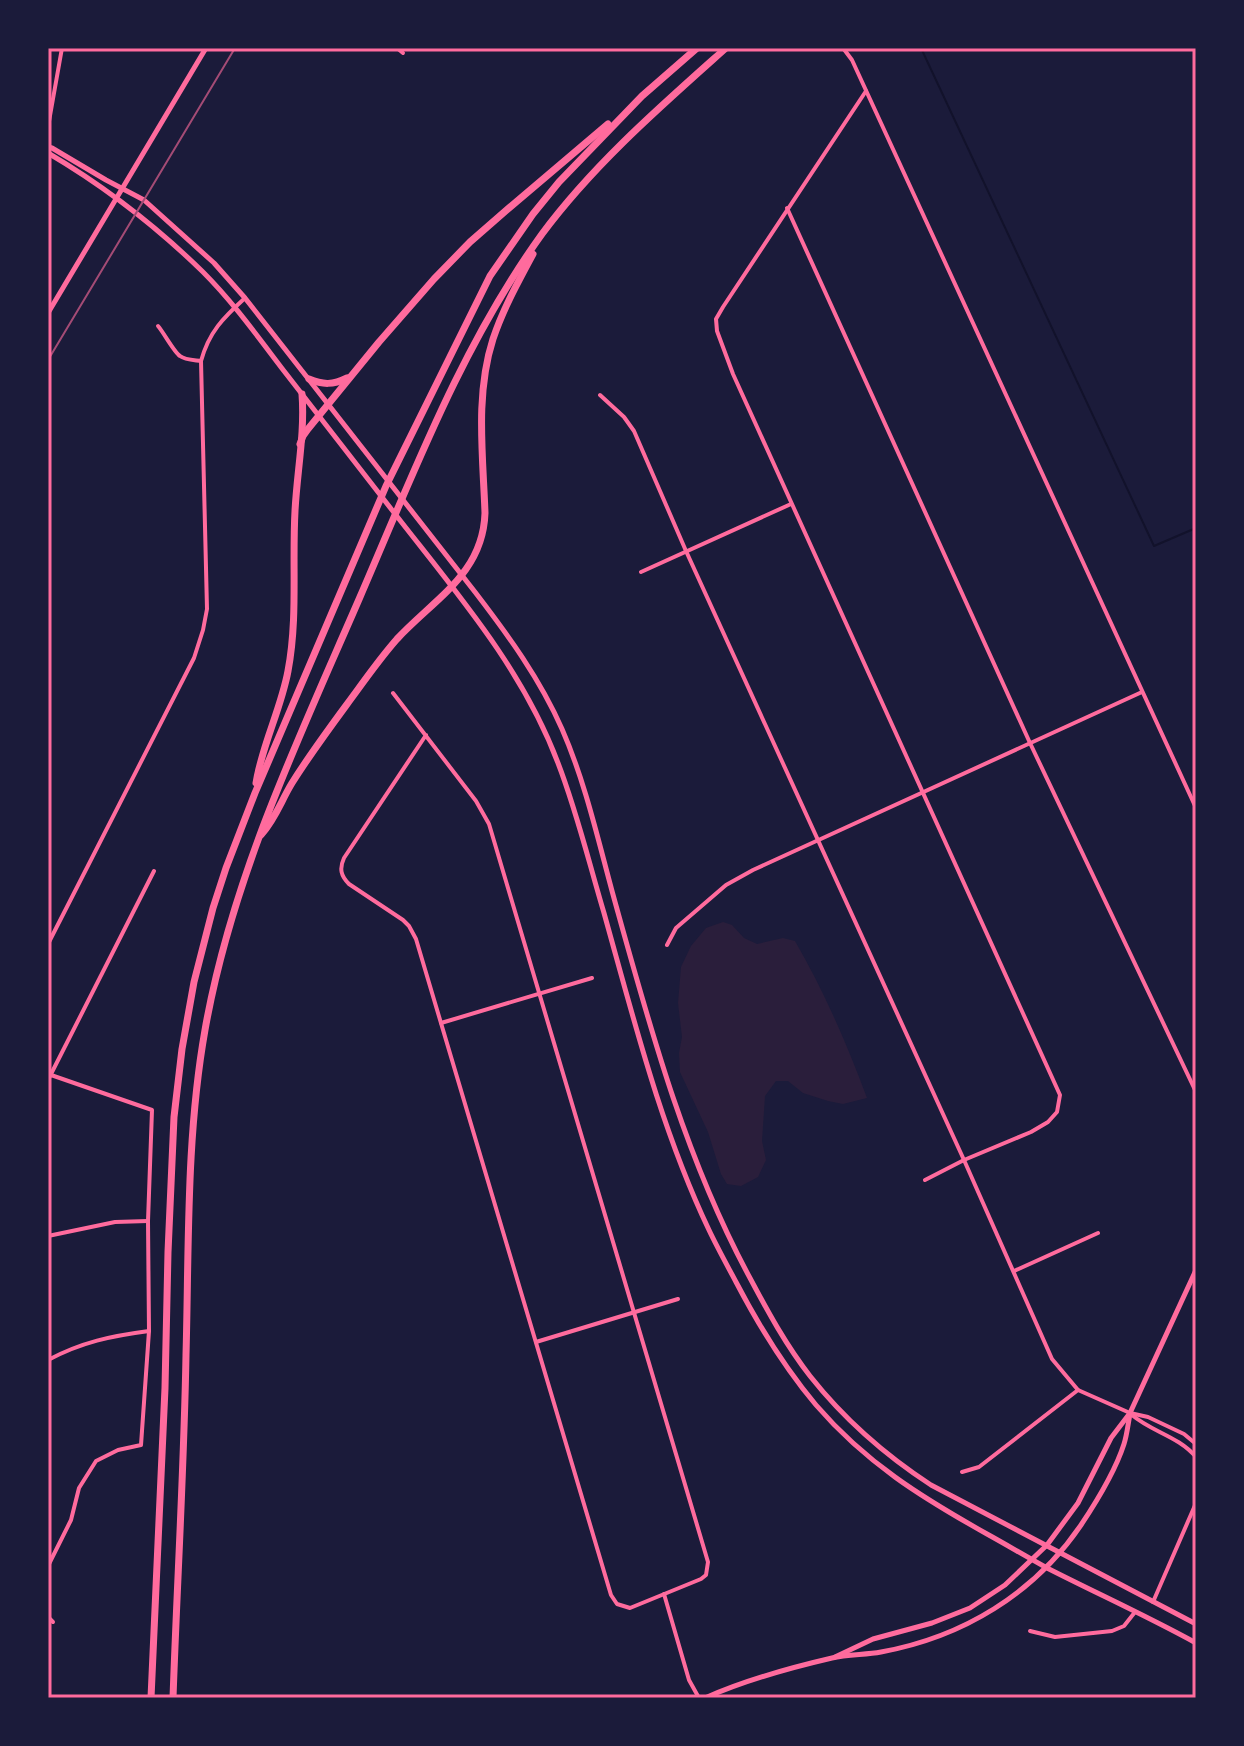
<svg xmlns="http://www.w3.org/2000/svg" width="1244" height="1746" viewBox="0 0 1244 1746" font-family="'DM Sans',sans-serif">
  <style>
    .green { fill: #2a1e3b }
    .lines { fill: none; stroke-linecap: round; stroke-linejoin: round }
    .stream { stroke: #12122b; stroke-width: 2 }
    .minor { stroke: #ff6b9d; stroke-width: 4 }
    .secondary { stroke: #ff6b9d; stroke-width: 5 }
    .motorway { stroke: #ff6b9d; stroke-width: 7 }
    .rail { stroke: #a44b75; stroke-width: 2 }
    .neatline { fill: none; stroke: #ff6b9d; stroke-width: 3 }
  </style>
  <rect width="100%" height="100%" fill="#1b1b3a"/>
  <path class="green" d="M723,922l9,3 12,13 13,6 26,-6 12,3c29,50 52,103 72,157l-24,6 -15,-3 -25,-8 -15,-12h-12l-11,15 -3,45 4,19 -8,17 -17,9 -14,-2 -6,-10 -13,-42 -28,-60 -1,-19 3,-16 -4,-34 3,-36 10,-21 15,-18z"/>
  <g class="lines">
    <polyline class="stream" points="921,48 1154,546 1196,528"/>
    <g class="minor">
      <polyline points="397,48 403,53"/>
      <polyline points="843,48 852,60 1196,808"/>
      <polyline points="866,91 723,307 716,319 717,331 733,374 1060,1095 1057,1112 1048,1122 1031,1132 964,1160 925,1180"/>
      <polyline points="48,127 62,48"/>
      <polyline points="787,208 1030,743 1196,1092"/>
      <path d="M158,326c6,7 16,26 22,30 5,4 14,4 21,5"/>
      <polyline points="600,395 624,417 634,431 686,551 964,1160 1052,1359 1078,1390 1130,1413 1148,1417 1184,1434 1196,1444"/>
      <polyline points="641,572 791,504"/>
      <path d="M393,693l83,108 13,23 219,738 -2,13 -5,4 -71,29 -13,-4 -6,-9 -195,-656 -7,-13 -6,-6 -54,-36c-8,-8 -10,-15 -5,-26l82,-123"/>
      <path d="M48,944l146,-286 9,-28 4,-21 -6,-248c8,-29 22,-43 44,-63"/>
      <polyline points="667,945 676,928 726,885 753,870 1142,692"/>
      <polyline points="441,1023 592,978"/>
      <polyline points="48,1080 154,871"/>
      <polyline points="48,1236 115,1222 148,1221"/>
      <polyline points="1014,1271 1098,1233"/>
      <polyline points="536,1342 678,1299"/>
      <path d="M48,1360c34,-18 63,-24 101,-29"/>
      <path d="M1132,1415c20,17 46,21 64,42"/>
      <polyline points="962,1472 979,1467 1078,1390"/>
      <polyline points="48,1566 71,1520 79,1488 96,1461 118,1450 141,1445 149,1331 148,1221 152,1110 51,1075"/>
      <polyline points="664,1594 689,1680 699,1698"/>
      <polyline points="1153,1602 1196,1503"/>
      <polyline points="48,1617 53,1622"/>
      <polyline points="1030,1631 1055,1637 1112,1631 1124,1626 1135,1612"/>
    </g>
    <g class="secondary">
      <path d="M48,147l4,1 54,32 38,20 70,63 31,35 230,294c33,43 65,87 87,137 25,57 38,120 55,180 35,126 70,253 133,369 18,34 36,67 60,98 34,43 75,79 121,109l265,139"/>
      <path d="M48,153c56,33 108,73 155,119 30,30 55,65 81,99 36,46 72,93 108,139 62,80 130,157 166,253 19,49 31,100 46,150 30,107 57,216 105,317 8,17 18,35 27,52 23,44 48,85 80,123 50,58 105,92 171,129 20,11 40,23 60,34 49,25 100,48 149,75"/>
      <polyline points="48,313 206,48"/>
      <polyline points="835,1657 873,1639 932,1623 970,1608 1005,1585 1047,1545 1078,1503 1111,1438 1130,1413 1196,1270"/>
      <path d="M705,1698c40,-18 84,-30 127,-40 16,-4 33,-3 49,-6 82,-15 153,-58 200,-127 16,-24 34,-53 43,-81 3,-9 4,-20 6,-30"/>
    </g>
    <g class="motorway">
      <path d="M309,379c14,6 24,6 38,-1"/>
      <polyline points="300,444 303,436 308,429 379,342 434,279 470,242 509,208 608,124"/>
      <path d="M256,783c6,-38 25,-74 32,-112 10,-53 4,-106 7,-160 2,-39 10,-78 7,-117"/>
      <path d="M261,835c15,-17 20,-34 31,-52 20,-32 42,-61 64,-91 13,-18 26,-36 41,-53 37,-40 86,-65 88,-126 -2,-58 -10,-118 8,-174 10,-30 25,-57 40,-85"/>
      <polyline points="151,1698 165,1388 168,1252 174,1117 182,1049 194,982 213,908 226,868 255,793 386,486 490,276 533,214 559,182 642,96 697,48"/>
      <path d="M173,1698c4,-114 11,-229 13,-343 3,-109 0,-218 19,-325 27,-153 94,-292 155,-433 54,-125 102,-252 182,-363 52,-70 119,-128 184,-186"/>
    </g>
    <polyline class="rail" points="48,360 235,48"/>
  </g>
  <rect width="1244" height="1746" fill="none" stroke="#1b1b3a" stroke-width="100"/>
  <rect x="50" y="50" width="1144" height="1646" class="neatline"/>
</svg>
